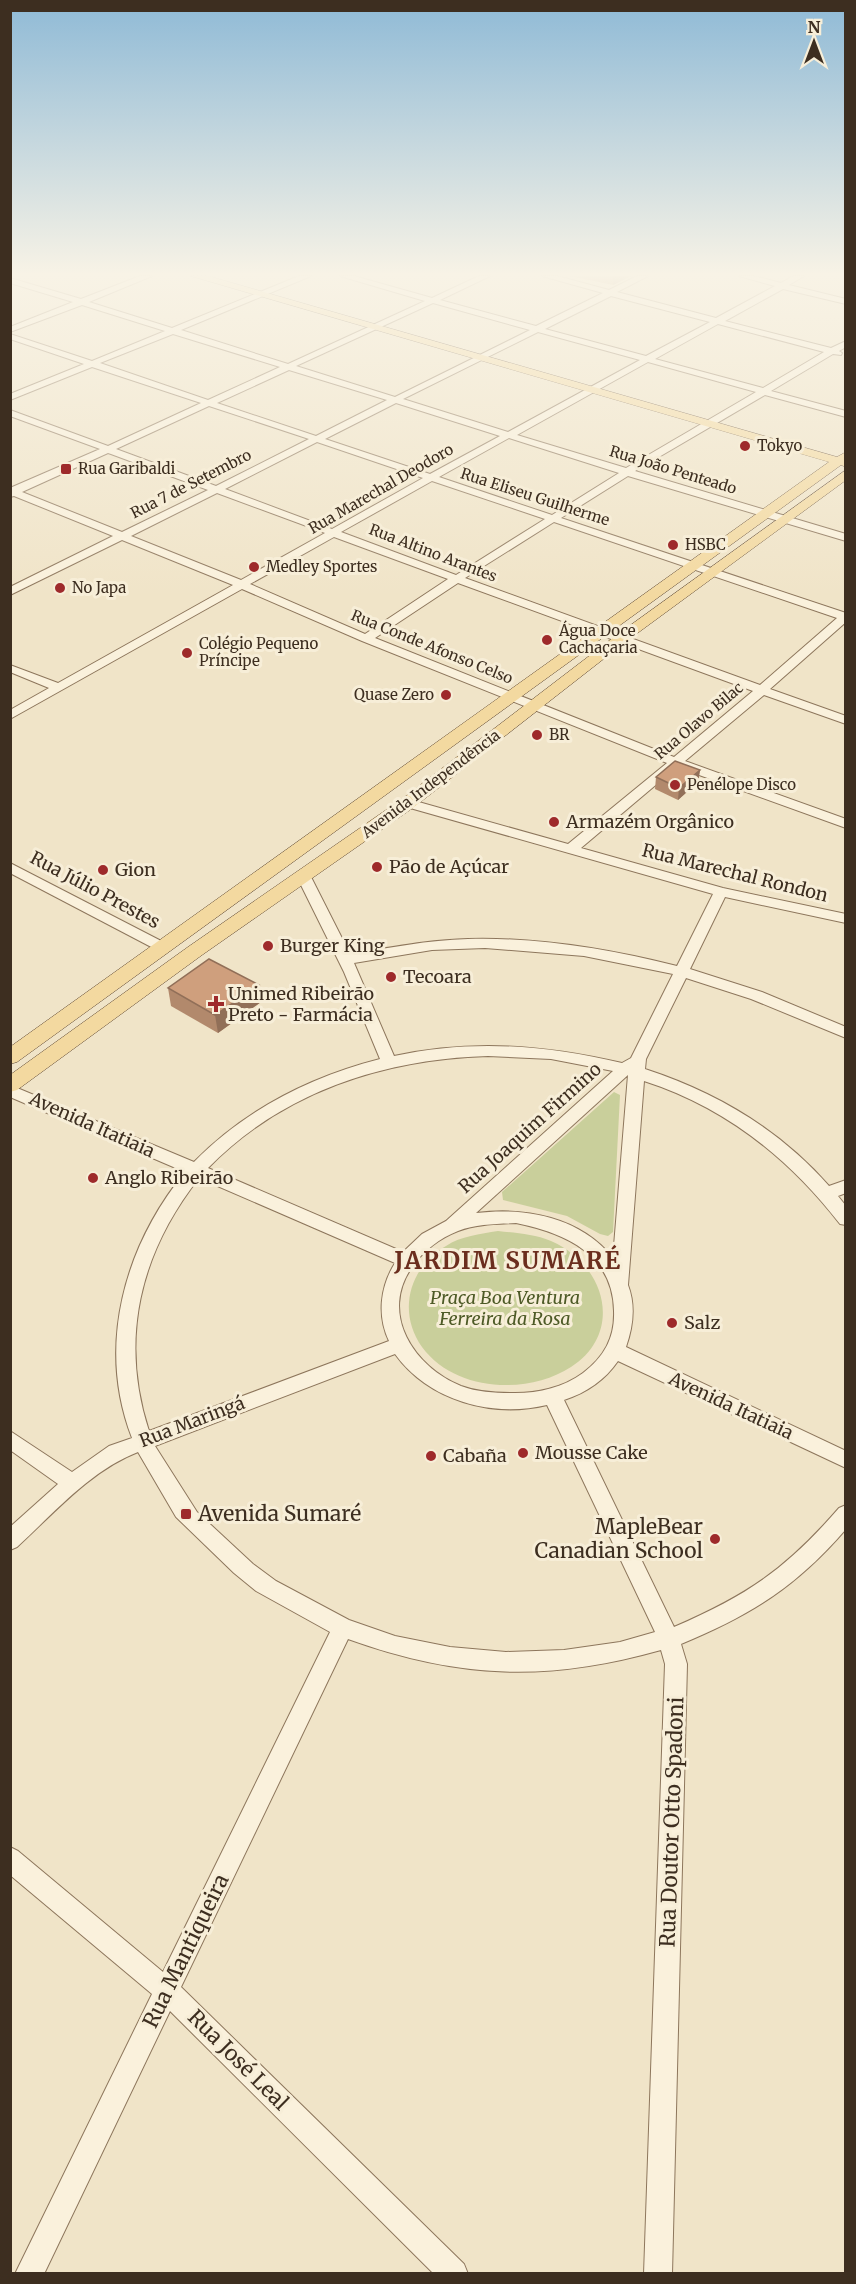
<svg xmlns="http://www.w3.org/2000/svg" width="856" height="2284" viewBox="0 0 856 2284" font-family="Merriweather,serif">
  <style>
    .green { fill: #c9cf9b }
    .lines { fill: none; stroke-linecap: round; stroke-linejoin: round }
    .minor-casing { stroke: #8d765c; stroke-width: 2 }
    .major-casing { stroke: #5b4430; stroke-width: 1 }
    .minor { fill: #faf1dc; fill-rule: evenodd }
    .major { fill: #f3d9a0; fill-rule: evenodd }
    .wall { fill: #b2896c }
    .shaded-wall { fill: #916f58 }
    .building { fill: #cf9f7d; stroke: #916f58; stroke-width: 1.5 }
    .poi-dot { fill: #9e2a2b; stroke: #f7eed8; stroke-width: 2 }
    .labels { text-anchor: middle; stroke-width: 6; stroke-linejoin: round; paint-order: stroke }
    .far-poi-label { font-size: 15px; fill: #3d2e20; stroke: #f7eed8; text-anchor: start }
    .far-street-label { font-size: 15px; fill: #3d2e20; stroke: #f7eed8 }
    .poi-label { font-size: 18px; fill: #3d2e20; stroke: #f7eed8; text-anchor: start }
    .street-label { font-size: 18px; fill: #3d2e20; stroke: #f7eed8 }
    .park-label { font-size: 18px; font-style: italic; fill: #4d5a26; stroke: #f7eed8 }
    .near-poi-label { font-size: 21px; fill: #3d2e20; stroke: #f7eed8; text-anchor: start }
    .near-street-label { font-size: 21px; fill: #3d2e20; stroke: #f7eed8 }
    .district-label { font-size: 24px; font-weight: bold; letter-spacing: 1.5px; fill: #6b2e1e; stroke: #f7eed8 }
  </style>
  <rect width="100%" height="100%" fill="#f0e4c8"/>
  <g class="green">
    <polygon points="614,1092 620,1095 613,1232 608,1236 600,1234 567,1216 503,1200 502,1192"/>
    <path d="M498,1231c18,2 36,3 53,10 54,23 74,91 20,126 -43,28 -116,25 -149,-20 -25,-35 -13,-80 24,-101 15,-10 34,-12 52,-15z"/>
  </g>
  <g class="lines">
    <defs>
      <g id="minor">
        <path d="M140,276h12l-63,26 83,26 127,-52h12l-130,54 107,34 137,-63 -85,-25h14l78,22 47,-22h11l-50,24 96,26 67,-33 -61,-17h15l52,14 28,-14h11l-31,16 99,26 59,-32 -36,-10h15l27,7 12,-7h11l-15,9 57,14v5l-63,-15 -58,32 106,27 15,-7v6l-7,4 3,2 -1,2 -8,-1 -62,37 75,20v6l-81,-22 -130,76 211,63v7l-218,-65 -67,42 285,95v9l-76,67 76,27v8l-82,-29 -79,66 161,58v9l-169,-61 -96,81 142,40 123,26v9l-121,-26 -35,72 72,23 84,35v11l-95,-39 -65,-21 -40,81 -1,10c71,23 135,61 184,117l17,-6v13l-8,3 8,10v19l-6,-1c-52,-67 -115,-117 -196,-143l-16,204c8,21 5,42 -2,62l220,104v17l-228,-107c-13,19 -32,32 -54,39l110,227c74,-32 112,-58 165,-119l7,-3v24c-50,58 -95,86 -165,115l6,20 -15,610h-28l21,-610 -4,-14c-113,32 -202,29 -313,-11l-167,348 283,277 4,10h-34l-264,-263 -126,263h-29l137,-280 -142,-119v-28l8,4 145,121 167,-340 -74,-41 -22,-18 -58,-56 -38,-65c-47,18 -84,61 -121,95l-7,3v-23l48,-43 -48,-34v-19l62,41 37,-26 23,-8c-36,-93 -7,-192 53,-266l-175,-75v-12l184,77c51,-52 116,-85 186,-103l-36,-87 -47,-95 2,-3 5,-1 7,4 39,77c39,-6 78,-14 118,-15 70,-2 141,10 209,27l36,-72 -310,-88 -2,-3 7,-4 160,45 99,-81 -305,-122 -120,-52 -232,130v-9l39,-22 -39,-16v-7l48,18 175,-98 -111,-45 -112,55v-8l103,-51 -99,-40 -4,1v-9l90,-39 -90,-33v-6l98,36 93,-43 -109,-36 -82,33v-6l74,-30 -74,-25v-5l82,27 73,-30 -83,-26 -72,27v-5l63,-25 -63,-19v-5l71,21zM611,296l99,26 -64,34 -101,-27zM433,303l97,27 -135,67 -99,-31zM718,324l106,28 -61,36 -108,-29zM538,332l102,28 -132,72 -105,-33zM173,334l107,33 -72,33 -108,-37zM648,362l108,30 -130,76 -109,-33zM289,370l98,30 -71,36 -99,-33zM396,403l104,33 -70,38 -105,-35zM209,406l100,33 -93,47 -100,-37zM509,438l110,35 -67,42 -113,-38zM317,442l106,36 -91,51 -107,-40zM108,453l3,1 97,36 -86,42 -100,-40zM432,481l113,38 -89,56 -115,-43zM217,493l103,38 5,2 -84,47 -110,-44zM554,522l283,96 -77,67 -295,-107zM334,537l114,42 -83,55 -115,-50zM458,583l295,108 -79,66 -299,-119zM485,948l99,8 89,18 -42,84 -9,5c-77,-18 -150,-24 -228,-7l-40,-93 78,-13zM488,1056l63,3 62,12 -167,150 -24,13 -19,18 -195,-84c74,-76 176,-109 280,-112zM628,1075l-15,183c-33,-41 -87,-51 -137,-45zM199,1178l196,85c-15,24 -18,53 -6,78l-240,90c-30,-92 -9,-178 50,-253zM516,1223c49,10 97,31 98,88 1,27 -10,46 -31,62 -20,15 -48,21 -73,20 -16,0 -33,-1 -49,-7 -47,-19 -82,-72 -49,-119 11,-16 28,-29 46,-36 18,-7 39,-7 58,-8zM395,1354c34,47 97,64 152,51l108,227 -35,10 -56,8 -58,2 -56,-5 -55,-11 -46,-16 -73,-39 -23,-17 -56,-52 -42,-66z"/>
        <polygon points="10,863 167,944 169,947 162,952 157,950 10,873"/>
      </g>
      <g id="major">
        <polygon points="191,276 208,276 837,457 846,452 846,467 841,465 17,1062 10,1064 10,1047 829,462"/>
        <polygon points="846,470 846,480 624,643 414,807 202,955 17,1090 10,1092 10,1075 188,947 402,799 614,637"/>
      </g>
    </defs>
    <use href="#minor" class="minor-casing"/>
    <use href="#major" class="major-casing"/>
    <use href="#minor" class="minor"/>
    <use href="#major" class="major"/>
  </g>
  <g class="wall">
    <polygon points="570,276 631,276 613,285"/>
    <polygon points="700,770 698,782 678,800 655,789 656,777"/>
    <polygon points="259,985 261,1002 218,1033 171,1006 168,988"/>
  </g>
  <g class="shaded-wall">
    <polygon points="613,276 631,276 613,285"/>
    <polygon points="700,770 698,782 678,800 679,788"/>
    <polygon points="259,985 261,1002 218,1033 215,1015"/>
  </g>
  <g class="building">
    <polygon points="675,761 700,770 679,788 656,777"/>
    <polygon points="209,959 259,985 215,1015 168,988"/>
  </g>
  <linearGradient id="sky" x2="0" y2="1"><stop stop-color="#8fbad6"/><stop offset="0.46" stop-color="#f8f3e6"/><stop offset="1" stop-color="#f8f3e6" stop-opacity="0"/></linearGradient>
  <rect width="856" height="596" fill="url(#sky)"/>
  <g class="poi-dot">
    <circle cx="745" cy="446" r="6"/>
    <rect x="60" y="463" width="12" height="12" rx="3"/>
    <circle cx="673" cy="545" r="6"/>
    <circle cx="254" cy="567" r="6"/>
    <circle cx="60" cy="588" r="6"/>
    <circle cx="547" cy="640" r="6"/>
    <circle cx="187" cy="653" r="6"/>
    <circle cx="446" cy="695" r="6"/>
    <circle cx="537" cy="735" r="6"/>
    <circle cx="675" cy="785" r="6"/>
    <circle cx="554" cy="822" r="6"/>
    <circle cx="377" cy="867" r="6"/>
    <circle cx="103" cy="870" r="6"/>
    <circle cx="268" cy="946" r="6"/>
    <circle cx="391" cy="977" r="6"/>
    <path d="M213 995h6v6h6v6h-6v6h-6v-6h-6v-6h6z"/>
    <circle cx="93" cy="1178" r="6"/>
    <circle cx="672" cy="1323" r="6"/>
    <circle cx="523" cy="1453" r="6"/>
    <circle cx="431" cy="1456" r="6"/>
    <rect x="180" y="1508" width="12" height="12" rx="3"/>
    <circle cx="715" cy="1539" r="6"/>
  </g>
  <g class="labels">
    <g class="far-poi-label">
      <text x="757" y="451">Tokyo</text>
      <text x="78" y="474">Rua Garibaldi</text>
      <text x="685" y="550">HSBC</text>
      <text x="266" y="572">Medley Sportes</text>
      <text x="72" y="593">No Japa</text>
      <text x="559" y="636">Água Doce<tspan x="559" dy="17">Cachaçaria</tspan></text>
      <text x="199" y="649">Colégio Pequeno<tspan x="199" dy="17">Príncipe</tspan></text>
      <text x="434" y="700" text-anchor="end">Quase Zero</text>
      <text x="549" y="740">BR</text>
      <text x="687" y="790">Penélope Disco</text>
    </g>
    <g class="far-street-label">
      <text transform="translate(673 470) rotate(17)" y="5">Rua João Penteado</text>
      <text transform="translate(191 484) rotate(-27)" y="5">Rua 7 de Setembro</text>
      <text transform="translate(381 489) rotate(-30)" y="5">Rua Marechal Deodoro</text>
      <text transform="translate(535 497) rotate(18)" y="5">Rua Eliseu Guilherme</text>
      <text transform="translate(433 553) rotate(21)" y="5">Rua Altino Arantes</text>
      <text transform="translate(432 647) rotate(22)" y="5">Rua Conde Afonso Celso</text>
      <text transform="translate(699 721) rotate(-40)" y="5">Rua Olavo Bilac</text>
      <text transform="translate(431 784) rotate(-37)" y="5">Avenida Independência</text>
    </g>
    <g class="poi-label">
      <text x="566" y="828">Armazém Orgânico</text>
      <text x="389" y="873">Pão de Açúcar</text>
      <text x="115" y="876">Gion</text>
      <text x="280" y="952">Burger King</text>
      <text x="403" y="983">Tecoara</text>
      <text x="228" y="1000">Unimed Ribeirão<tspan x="228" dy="21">Preto - Farmácia</tspan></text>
      <text x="105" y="1184">Anglo Ribeirão</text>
      <text x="684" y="1329">Salz</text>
      <text x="535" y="1459">Mousse Cake</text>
      <text x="443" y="1462">Cabaña</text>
    </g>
    <g class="street-label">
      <text transform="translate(735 873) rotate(14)" y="6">Rua Marechal Rondon</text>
      <text transform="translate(95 890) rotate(28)" y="6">Rua Júlio Prestes</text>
      <text transform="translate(92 1125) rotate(24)" y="6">Avenida Itatiaia</text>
      <text transform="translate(530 1128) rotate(-42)" y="6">Rua Joaquim Firmino</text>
      <text transform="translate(731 1406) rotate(25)" y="6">Avenida Itatiaia</text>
      <text transform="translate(192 1422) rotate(-21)" y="6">Rua Maringá</text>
    </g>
    <g class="park-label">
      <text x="505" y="1304">Praça Boa Ventura<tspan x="505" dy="21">Ferreira da Rosa</tspan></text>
    </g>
    <g class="near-poi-label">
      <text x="198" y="1521">Avenida Sumaré</text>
      <text x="703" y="1534" text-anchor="end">MapleBear<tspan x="703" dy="24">Canadian School</tspan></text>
    </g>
    <g class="near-street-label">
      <text transform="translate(672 1822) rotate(-88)" y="7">Rua Doutor Otto Spadoni</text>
      <text transform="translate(186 1951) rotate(-64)" y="7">Rua Mantiqueira</text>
      <text transform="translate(238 2060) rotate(45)" y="7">Rua José Leal</text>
    </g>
    <g class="district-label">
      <text x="508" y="1269">JARDIM SUMARÉ</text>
    </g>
  </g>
  <rect width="856" height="2284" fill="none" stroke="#3d2e20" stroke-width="24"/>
  <g transform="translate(814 42)" stroke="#f7eed8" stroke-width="4.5" paint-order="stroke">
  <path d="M0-4.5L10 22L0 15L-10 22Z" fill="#3d2e20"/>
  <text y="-9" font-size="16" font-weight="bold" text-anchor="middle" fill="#3d2e20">N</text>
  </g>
</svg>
